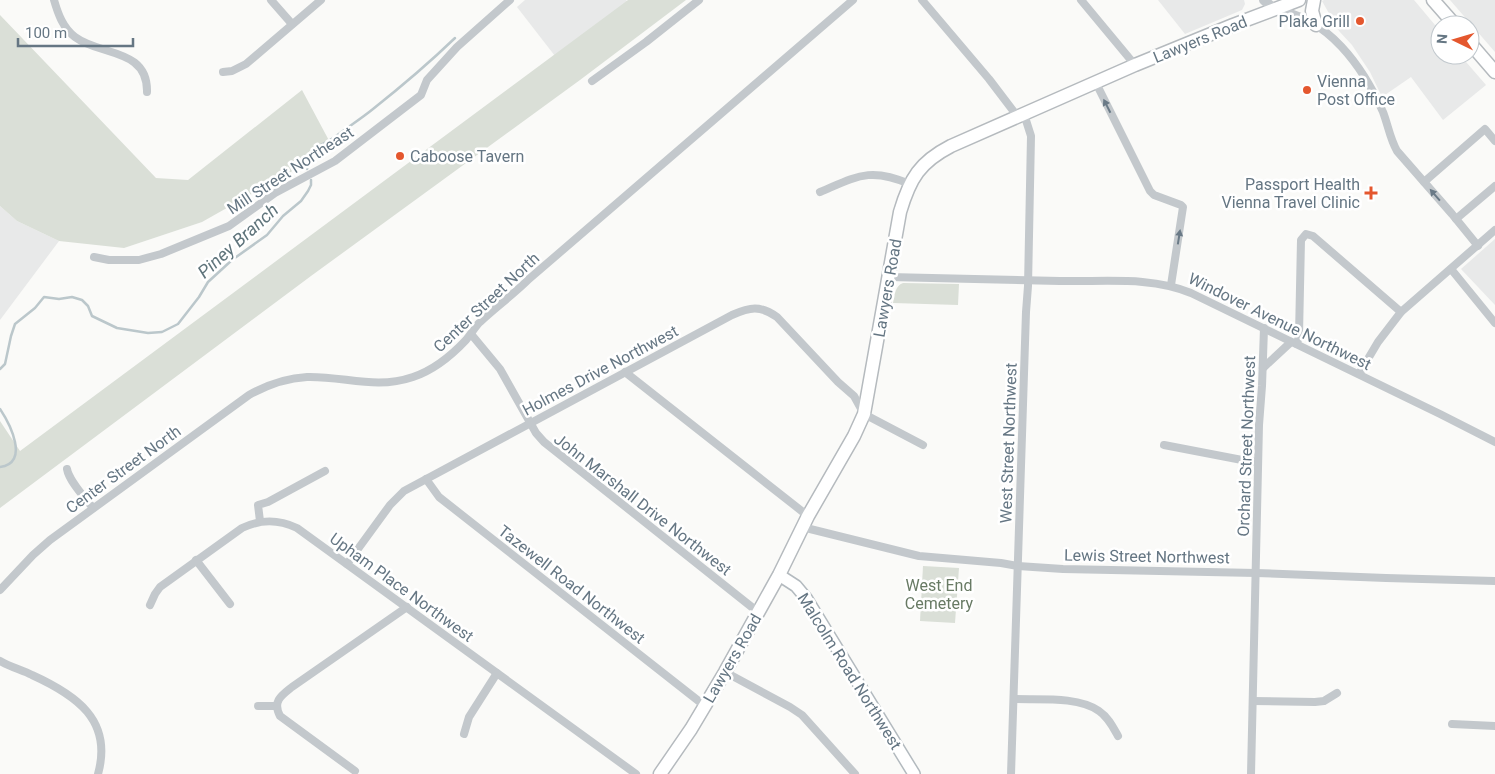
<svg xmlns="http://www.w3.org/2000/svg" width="1495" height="774" viewBox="0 0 1495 774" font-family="Roboto,sans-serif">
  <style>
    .built { fill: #e8e9e9 }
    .green { fill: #dadfd7 }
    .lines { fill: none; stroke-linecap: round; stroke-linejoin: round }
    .stream { stroke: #bbc7cb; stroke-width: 2.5 }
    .secondary-casing { stroke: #b3babf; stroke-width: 14 }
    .primary-casing { stroke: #b5babe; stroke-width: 15 }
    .minor { stroke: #c3c8cc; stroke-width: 8 }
    .tertiary { stroke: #c3c8cc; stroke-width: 10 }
    .secondary { stroke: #fff; stroke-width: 11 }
    .primary { stroke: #fff; stroke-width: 12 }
    .oneway { fill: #6a7a87 }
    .poi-dot { fill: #e4572e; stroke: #fff; stroke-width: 2 }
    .labels { text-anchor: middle; stroke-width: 5; stroke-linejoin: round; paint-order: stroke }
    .poi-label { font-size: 16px; fill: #657683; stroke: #fff; text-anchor: end }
    .street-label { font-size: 16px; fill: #657683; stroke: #fff }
    .park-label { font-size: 16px; fill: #687a64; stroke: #fff }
    .water-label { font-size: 18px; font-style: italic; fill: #60757c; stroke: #fff }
  </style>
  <rect width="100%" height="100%" fill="#fafaf8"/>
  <g class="built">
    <polygon points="525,0 626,0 628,2 555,56 517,7"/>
    <polygon points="1158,0 1244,0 1245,4 1242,10 1185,34"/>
    <polygon points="1324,0 1414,0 1440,31 1440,55 1460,55 1486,85 1443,120 1411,77 1382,97 1370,72 1352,45 1339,31 1322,1"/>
    <polygon points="1450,0 1495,0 1495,52"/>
    <polygon points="0,206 17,221 59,241 0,320"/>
    <polygon points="1495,239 1495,305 1461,269"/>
  </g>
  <g class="green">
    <polygon points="628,0 686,0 580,80 311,276 0,508 0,421 20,451"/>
    <polygon points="0,15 156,178 188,180 302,90 333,148 202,222 124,248 59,241 17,221 0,206"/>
    <path d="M903,283l56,1 -1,21 -65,-2c2,-9 2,-17 10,-20z"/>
    <polygon points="923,566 959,568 955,623 920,621"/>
  </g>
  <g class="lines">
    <g class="stream">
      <path d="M307,169c1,-7 3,-16 9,-21 6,-4 14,-7 20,-12 12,-9 26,-18 37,-27 29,-23 56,-46 82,-71"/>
      <polyline points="0,369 5,364 11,336 15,324 35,308 44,297 59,299 72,297 82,300 88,306 92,316 117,328 148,333 162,332 178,324 199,297 208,282 232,260 267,235 283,216 301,201 308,191 311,185 311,180"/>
      <path d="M0,409c10,15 30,54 0,58"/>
    </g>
    <defs>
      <polyline id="secondary" points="779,575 796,586 806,598 914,774"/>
      <g id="primary">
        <polyline points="1314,0 1312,11 1316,25"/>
        <polyline points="1433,0 1455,25"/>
        <polyline points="1470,43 1495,72"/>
        <path d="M660,774l31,-45 34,-57 54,-97 29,-59 46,-80 10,-22 36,-202c10,-34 20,-50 51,-66l184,-81 98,-40 66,-25"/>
      </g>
    </defs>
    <use href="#secondary" class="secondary-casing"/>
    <use href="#primary" class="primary-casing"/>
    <g class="minor">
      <path d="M54,0c4,14 9,28 21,37 25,19 73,11 72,55"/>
      <polyline points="271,0 292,24"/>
      <polyline points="922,0 989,79 1018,117"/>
      <polyline points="1081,0 1135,65"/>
      <path d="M1276,10c52,7 87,57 107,102 5,13 7,27 14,39l55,63 26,32"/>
      <polyline points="223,72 232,71 246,64 321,0"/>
      <polyline points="592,81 646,42 699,0"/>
      <polyline points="1096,83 1150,191 1154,195 1181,205 1183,207 1171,285"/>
      <polyline points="1424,182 1485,129 1495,141"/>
      <path d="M820,192c38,-16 50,-25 90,-8"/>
      <polyline points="1456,219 1495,186"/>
      <polyline points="94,257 109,260 139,260 161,254 229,226 275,193 335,161 421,95 427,80 457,47 510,0"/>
      <polyline points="1451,269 1495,323"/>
      <path d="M889,277c57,1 114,3 171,4 44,1 91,-5 131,12l249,121 55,28"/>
      <polyline points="471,334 500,369 536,433 544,442 758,612"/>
      <polyline points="1297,344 1299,335 1301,240 1306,234 1313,236 1401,312"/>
      <polyline points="1263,368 1291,342"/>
      <polyline points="625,372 808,516"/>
      <polyline points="1359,374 1378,342 1401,312 1495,230"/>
      <polyline points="1164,445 1242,460 1258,462"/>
      <path d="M67,469c2,12 18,29 26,39"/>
      <polyline points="426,479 439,497 705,706"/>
      <polyline points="260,521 258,505 268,502 325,471"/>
      <polyline points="802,527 919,556 1001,563 1018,566 1063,569 1256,573 1386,578 1495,581"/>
      <polyline points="196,560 230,604"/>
      <path d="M347,564l43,-59 14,-14 328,-176c18,-8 28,-10 45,2l61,65 16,14 10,18 59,31"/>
      <path d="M0,590l33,-35 17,-15 199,-145c18,-10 37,-17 58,-18 38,-1 68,13 106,0 21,-7 38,-21 53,-37 5,-6 9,-13 14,-18 16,-15 34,-28 49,-43l324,-279"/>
      <path d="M150,605l5,-11 5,-7 82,-59c19,-9 36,-9 55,0l339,246"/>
      <path d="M0,661c10,6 22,9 32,14 44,20 81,45 66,99"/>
      <polyline points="725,672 790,707 802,715 855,774"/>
      <path d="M1014,699c25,1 64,-3 85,12 9,6 14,16 19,25"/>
      <polyline points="1253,701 1315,702 1324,701 1337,693"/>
      <polyline points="258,706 276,706"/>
      <polyline points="1452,724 1495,726"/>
      <polyline points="464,734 469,717 497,673"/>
      <path d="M355,771l-75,-55c-8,-15 2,-21 12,-29l115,-80"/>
      <polyline points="1011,774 1026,312 1028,286 1031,136 1024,114"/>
      <polyline points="1251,774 1259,425 1262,386 1264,328"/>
    </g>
    <polyline class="tertiary" points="1264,0 1274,9"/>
    <use href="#secondary" class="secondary"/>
    <use href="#primary" class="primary"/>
  </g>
  <defs><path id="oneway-solid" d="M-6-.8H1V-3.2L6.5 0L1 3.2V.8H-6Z" transform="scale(1.25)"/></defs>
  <g class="oneway">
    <use href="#oneway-solid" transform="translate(1107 106) rotate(-117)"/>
    <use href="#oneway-solid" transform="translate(1435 195) rotate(-131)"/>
    <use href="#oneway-solid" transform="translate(1179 237) rotate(-81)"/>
  </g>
  <g class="poi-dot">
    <circle cx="1360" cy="21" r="5"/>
    <circle cx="1307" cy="90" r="5"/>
    <circle cx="400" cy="156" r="5"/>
    <path d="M1368.5 185.5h5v5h5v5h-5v5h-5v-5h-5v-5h5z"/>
  </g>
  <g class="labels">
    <g class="poi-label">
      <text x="1350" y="27">Plaka Grill</text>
      <text x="1317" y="87" text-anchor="start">Vienna<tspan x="1317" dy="18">Post Office</tspan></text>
      <text x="410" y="162" text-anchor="start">Caboose Tavern</text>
      <text x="1360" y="190">Passport Health<tspan x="1360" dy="18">Vienna Travel Clinic</tspan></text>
    </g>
    <g class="street-label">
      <text transform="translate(1200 39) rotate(-22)" y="6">Lawyers Road</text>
      <text transform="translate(290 170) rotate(-33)" y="6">Mill Street Northeast</text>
      <text transform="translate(887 288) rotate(-80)" y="6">Lawyers Road</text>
      <text transform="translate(486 302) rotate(-43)" y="6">Center Street North</text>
      <text transform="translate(1280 321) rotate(26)" y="6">Windover Avenue Northwest</text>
      <text transform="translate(600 370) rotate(-28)" y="6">Holmes Drive Northwest</text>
      <text transform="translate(1008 443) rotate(-88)" y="6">West Street Northwest</text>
      <text transform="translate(1246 446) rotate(-88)" y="6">Orchard Street Northwest</text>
      <text transform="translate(123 469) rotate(-36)" y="6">Center Street North</text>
      <text transform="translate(643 504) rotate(38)" y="6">John Marshall Drive Northwest</text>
      <text transform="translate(1147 556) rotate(1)" y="6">Lewis Street Northwest</text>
      <text transform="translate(572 584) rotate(38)" y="6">Tazewell Road Northwest</text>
      <text transform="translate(402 587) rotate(36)" y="6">Upham Place Northwest</text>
      <text transform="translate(732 658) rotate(-60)" y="6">Lawyers Road</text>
      <text transform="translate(850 671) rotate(58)" y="6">Malcolm Road Northwest</text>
    </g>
    <g class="park-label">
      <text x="939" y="591">West End<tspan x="939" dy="18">Cemetery</tspan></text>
    </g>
    <g class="water-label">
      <text transform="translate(238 241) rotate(-42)" y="6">Piney Branch</text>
    </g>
  </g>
  <g transform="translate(1455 40) rotate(275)"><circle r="24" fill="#ffffff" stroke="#c1c8cd"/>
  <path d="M0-4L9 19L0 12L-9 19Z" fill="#e4572e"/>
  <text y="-8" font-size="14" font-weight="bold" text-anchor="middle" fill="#657683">N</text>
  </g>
  <path d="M18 38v8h115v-8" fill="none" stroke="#657683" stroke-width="2.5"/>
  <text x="25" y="38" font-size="15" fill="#657683" stroke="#ffffff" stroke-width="4" paint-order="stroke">100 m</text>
</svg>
